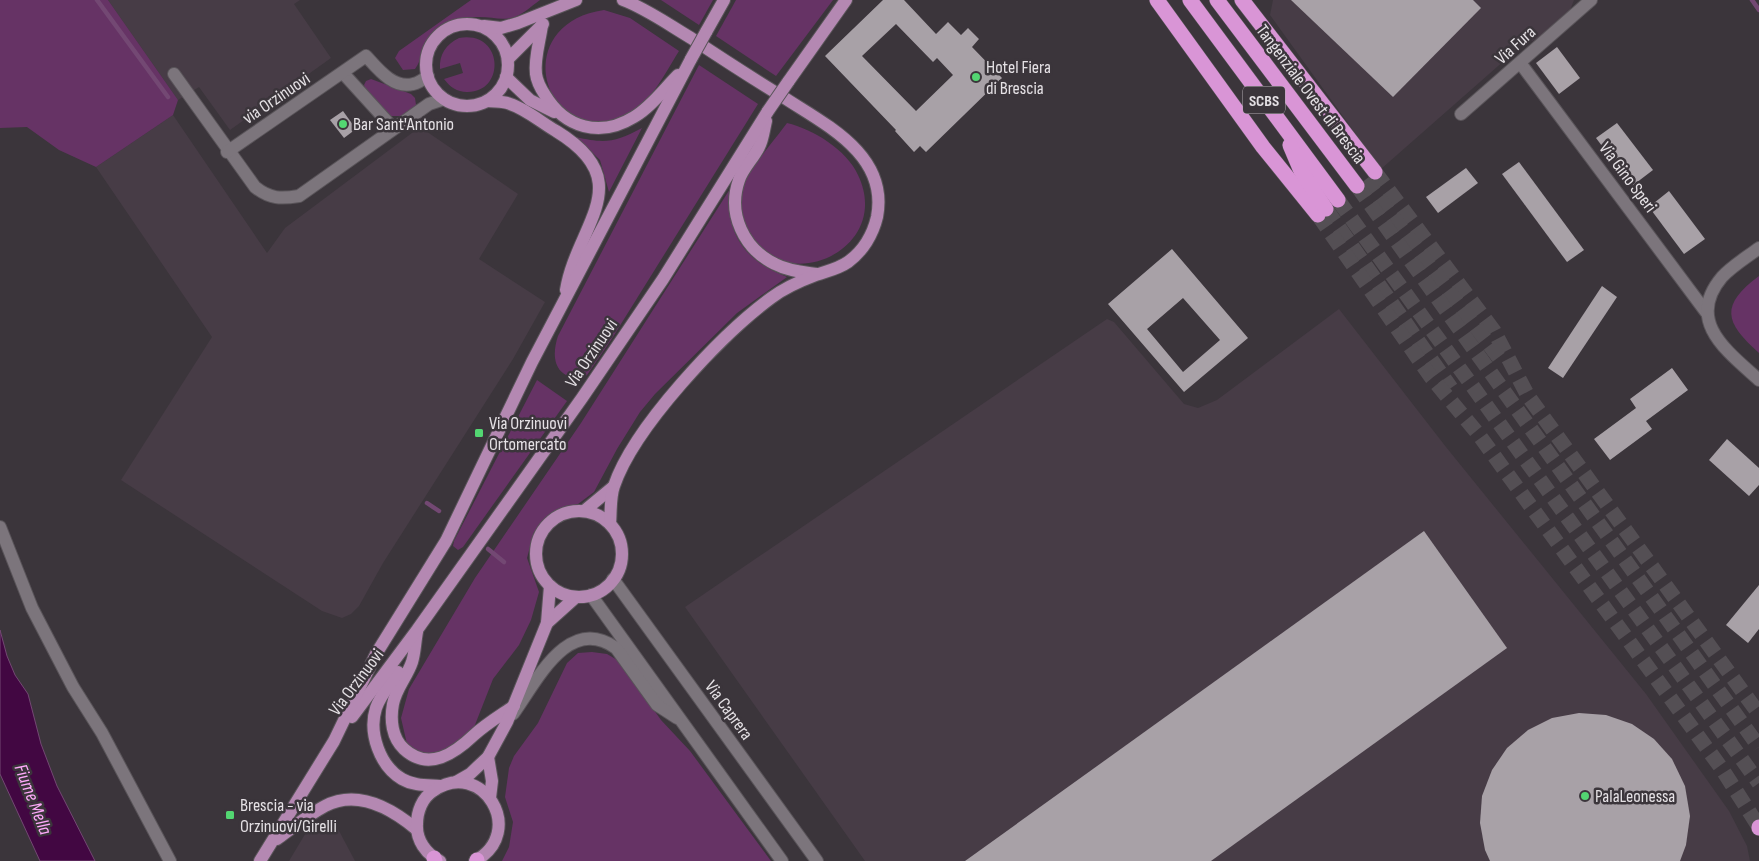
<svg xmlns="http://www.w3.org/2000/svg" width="1759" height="861" viewBox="0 0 1759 861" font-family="'Sofia Sans Condensed',sans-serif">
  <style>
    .built { fill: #473c46 }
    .green { fill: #663365 }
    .water { fill: #420742; stroke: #734873 }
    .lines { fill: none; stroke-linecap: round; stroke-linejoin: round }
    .stream { stroke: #734873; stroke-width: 4.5 }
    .building { fill: #a8a1a7; fill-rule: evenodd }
    .highway-tunnel { stroke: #544f54; stroke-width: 15; stroke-dasharray: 15 8; stroke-linecap: butt }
    .minor-casing { stroke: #595459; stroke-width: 14 }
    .major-casing { stroke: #595459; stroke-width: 14 }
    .highway-casing { stroke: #595459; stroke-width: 16 }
    .minor { stroke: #7c757c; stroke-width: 12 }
    .major { stroke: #b488b2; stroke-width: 12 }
    .highway { stroke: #d995d6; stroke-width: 15 }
    .major-bridge-casing { stroke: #595459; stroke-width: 14; stroke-linecap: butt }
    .major-bridge { stroke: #b488b2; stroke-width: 12 }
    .poi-dot { fill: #53d672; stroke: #3b353b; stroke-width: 2 }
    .labels { text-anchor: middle; stroke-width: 5; stroke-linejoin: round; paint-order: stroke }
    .shield { fill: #3b353b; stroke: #b2adb2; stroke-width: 1 }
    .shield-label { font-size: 16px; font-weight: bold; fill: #e5e1e5 }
    .street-label { font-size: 18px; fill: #e5e1e5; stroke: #3b353b }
    .poi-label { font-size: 18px; fill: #e5e1e5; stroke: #3b353b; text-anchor: start }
    .water-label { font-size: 19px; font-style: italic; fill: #fea9fa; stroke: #3b353b }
  </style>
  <rect width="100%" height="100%" fill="#3b353b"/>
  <g class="built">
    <polygon points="108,0 300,0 294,4 331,58 230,130 199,87 178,100"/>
    <polygon points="1273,0 1574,0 1569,13 1546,35 1522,45 1381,169 1270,15"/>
    <polygon points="173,115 267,253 285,228 420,127 518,194 479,259 545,302 513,359 383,563 359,606 351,614 342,618 322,611 121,480 212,337 96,167"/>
    <polygon points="1339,309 1446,447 1646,694 1729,811 1747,846 1750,861 865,861 685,607 1107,319 1114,322 1184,404 1198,408 1217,400"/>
    <polygon points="318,823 330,825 338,829 355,861 289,861 310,826"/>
  </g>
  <g class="green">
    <polygon points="0,0 108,0 178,100 173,115 96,167 59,150 27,127 0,128"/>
    <path d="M471,0h69c-10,7 -17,15 -29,18 -11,2 -20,-1 -31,-1 -19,-1 -39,6 -51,21 -7,10 -7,22 -14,31l-12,1 -8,-12 4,-7z"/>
    <polygon points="661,0 713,0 699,25"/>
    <polygon points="736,0 833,0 776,76 716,36"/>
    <path d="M604,10l26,8 49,33c-15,24 -29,54 -56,67 -4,2 -10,2 -15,3 -70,11 -94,-98 -4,-111z"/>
    <path d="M459,38c45,-8 47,55 8,54 -10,0 -17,-5 -23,-13l19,-6 -3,-10 -20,6c-1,-14 6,-25 19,-31z"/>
    <path d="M699,65l59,39 -147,236 -24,35 -6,4c-27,-2 -30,-22 -23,-43z"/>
    <polygon points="371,79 411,94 415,98 416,105 404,116 387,116 368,96 364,85 366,81"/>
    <path d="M787,123c26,6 60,27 71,52 37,77 -82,127 -112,51 -5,-14 -7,-30 -1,-44 6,-15 32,-45 42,-59z"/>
    <path d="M642,128l-33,64 -9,-32 -24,-23c29,7 40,5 66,-9z"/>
    <path d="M730,189c-4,46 14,71 57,88l-50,36 -82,81 -15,18 -23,37 -23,43 -16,12 -24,9 -20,19 -7,26 12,34 -8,28 -12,25 -26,34 -22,56 -38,21 -19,-5 -7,-7 -6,-26 8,-29 66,-111 106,-155z"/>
    <path d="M1759,276v77c-35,-31 -39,-48 0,-77z"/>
    <polygon points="537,380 567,401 463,547 458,550 453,546 454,541"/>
    <polygon points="592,652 607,654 619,661 661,720 690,751 771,861 502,861 509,847 513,822 505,797 509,768 514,756 538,723 567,663 578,653"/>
  </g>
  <polygon class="water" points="0,630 7,656 15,675 28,694 41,744 57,786 95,861 40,861 0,774"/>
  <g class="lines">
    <g class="stream">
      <polyline points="97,0 168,97"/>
      <polyline points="1752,0 1759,10"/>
      <polyline points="427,503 439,511"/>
      <polyline points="488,549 504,562"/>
    </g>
  </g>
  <g class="building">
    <path d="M883,0h21l32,34 12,-12 13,13 7,-7 11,11 -7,8 30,31 -76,74 -6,-6 -6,6 -19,-21 1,-1 -71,-74zM896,24l37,38 4,-4 16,17 -37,36 -54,-55z"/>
    <polygon points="1291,0 1473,0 1481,8 1393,97"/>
    <polygon points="1557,47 1580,78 1559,94 1536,63"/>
    <polygon points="343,111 356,129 344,138 330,120"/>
    <polygon points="1617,123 1653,170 1632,186 1596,138"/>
    <polygon points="1519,162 1584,250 1567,262 1502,174"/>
    <polygon points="1466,168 1478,183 1438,213 1426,197"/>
    <polygon points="1669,191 1705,239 1684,254 1649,207"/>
    <path d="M1172,249l76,89 -64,54 -76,-88zM1183,298l37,42 -37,32 -36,-43z"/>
    <polygon points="1602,286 1617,297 1563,378 1548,368"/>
    <polygon points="1672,368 1688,390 1646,421 1652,429 1610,460 1594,439 1636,408 1630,399"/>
    <polygon points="1727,439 1759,468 1759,485 1749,496 1709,460"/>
    <polygon points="1424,531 1507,648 1211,861 965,861"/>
    <polygon points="1759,585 1759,629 1748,643 1726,625"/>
    <polygon points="1579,713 1606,715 1632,724 1654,739 1672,759 1685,786 1690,816 1686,845 1680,861 1490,861 1485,850 1480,823 1482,796 1492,770 1507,748 1528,730 1552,718"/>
  </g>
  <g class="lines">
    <g class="highway-tunnel">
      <polyline points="1375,172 1494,331 1528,396 1759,714"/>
      <polyline points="1365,180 1500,359"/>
      <polyline points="1357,186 1759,747"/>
      <polyline points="1338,200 1759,783"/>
      <polyline points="1326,209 1451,388"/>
      <polyline points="1318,215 1431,377 1479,435 1722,769 1759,827"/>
    </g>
    <defs>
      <g id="minor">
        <polyline points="1521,64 1706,312"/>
        <polyline points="343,73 393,128"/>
        <path d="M174,74l81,113c15,12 26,12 44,9l130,-92 15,-5"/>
        <polyline points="1461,114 1591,0"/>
        <path d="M227,152l139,-96c12,13 27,33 47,28 5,-1 11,-5 15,-8"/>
        <path d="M1759,248c-12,9 -27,18 -37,29 -37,44 5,74 37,103"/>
        <polyline points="0,527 32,608 73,687 102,733 170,861"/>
        <polyline points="613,579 817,861"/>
        <polyline points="591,595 782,861"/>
        <path d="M513,714c24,-33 55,-100 103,-66l41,57 20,13"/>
      </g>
      <g id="major">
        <circle cx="467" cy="65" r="41"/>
        <path d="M542,25c-2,16 -8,33 -6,49 1,8 5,15 9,21 20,33 55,43 89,22 17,-10 30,-28 44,-42"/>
        <polyline points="484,26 501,28 518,23 576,0"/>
        <polyline points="706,32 724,0"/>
        <polyline points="508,59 543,24"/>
        <polyline points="506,77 530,100 554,112"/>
        <polyline points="788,82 846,0"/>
        <path d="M488,101c7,1 16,0 22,3 16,5 32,19 46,27 84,51 21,93 10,159"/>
        <path d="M766,121c-2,8 -3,19 -7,26 -6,12 -16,21 -20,33 -12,34 5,69 36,84 13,7 28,8 42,10"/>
        <polyline points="584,511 613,487"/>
        <circle cx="579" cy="554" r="43"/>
        <path d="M610,524c1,-12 0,-27 4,-38 20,-59 107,-151 157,-188 13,-10 29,-17 45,-23 11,-4 22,-6 32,-13 15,-11 25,-28 29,-45 12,-62 -51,-92 -94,-120 -31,-19 -62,-39 -92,-59 -22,-13 -44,-29 -68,-38"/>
        <polyline points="547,623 576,597"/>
        <path d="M417,632c-2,10 -2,21 -5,30 -5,15 -16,26 -19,42 -3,16 -1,34 11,45 25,23 51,4 70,-14 12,-11 27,-20 40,-29"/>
        <path d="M398,672c-7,11 -18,24 -22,36 -8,25 4,58 26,71 12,7 25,6 38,7"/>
        <polyline points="352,717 417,630 582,398 663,279 768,111"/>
        <polyline points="488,757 492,781 490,798"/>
        <polyline points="456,782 470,774 488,757 507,722 547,623 550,586"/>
        <path d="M277,839c15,-11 31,-24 48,-33 33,-17 67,3 91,23"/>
        <polyline points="260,861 334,741 376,654 446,541 532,362 691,59"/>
        <path d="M440,861c-14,-7 -24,-21 -23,-37 0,-12 5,-26 16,-33 49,-34 95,41 42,70"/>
      </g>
      <g id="highway">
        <polyline points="1157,0 1263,147 1318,215"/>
        <polyline points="1190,0 1338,200"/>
        <polyline points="1217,0 1357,186"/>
        <polyline points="1242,0 1375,172"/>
        <polyline points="1290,145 1301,171 1326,209"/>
        <polyline points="1759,827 1759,828"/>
        <polyline points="434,858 435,861"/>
        <polyline points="477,861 477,860"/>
      </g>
    </defs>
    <use href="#minor" class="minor-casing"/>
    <use href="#major" class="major-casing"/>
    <use href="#highway" class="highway-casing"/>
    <use href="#minor" class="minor"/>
    <use href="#major" class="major"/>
    <use href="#highway" class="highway"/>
    <defs>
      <g id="major-bridge">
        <polyline points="691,59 706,32"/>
        <polyline points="768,111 788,82"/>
      </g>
    </defs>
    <use href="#major-bridge" class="major-bridge-casing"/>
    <use href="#major-bridge" class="major-bridge"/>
  </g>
  <g class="poi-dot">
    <circle cx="976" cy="77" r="5"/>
    <circle cx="343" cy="124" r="5"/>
    <rect x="474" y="428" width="10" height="10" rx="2.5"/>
    <circle cx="1585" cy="796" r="5"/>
    <rect x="225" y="810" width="10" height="10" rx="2.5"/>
  </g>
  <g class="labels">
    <rect class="shield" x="1243" y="86.5" width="42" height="27" rx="4"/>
    <g class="shield-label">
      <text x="1264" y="106">SCBS</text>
    </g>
    <g class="street-label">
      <text transform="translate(1515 45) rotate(-42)" y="6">Via Fura</text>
      <text transform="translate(1311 94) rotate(53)" y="6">Tangenziale Ovest di Brescia</text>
      <text transform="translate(276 98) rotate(-34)" y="6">via Orzinuovi</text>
      <text transform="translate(1628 177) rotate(53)" y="6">Via Gino Speri</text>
      <text transform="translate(591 353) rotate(-56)" y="6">Via Orzinuovi</text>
      <text transform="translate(356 682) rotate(-53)" y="6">Via Orzinuovi</text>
      <text transform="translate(729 710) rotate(54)" y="6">Via Caprera</text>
    </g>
    <g class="poi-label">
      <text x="986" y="73">Hotel Fiera<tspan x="986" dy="21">di Brescia</tspan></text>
      <text x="353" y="130">Bar Sant'Antonio</text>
      <text x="489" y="429">Via Orzinuovi<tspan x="489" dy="21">Ortomercato</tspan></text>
      <text x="1595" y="802">PalaLeonessa</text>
      <text x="240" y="811">Brescia - via<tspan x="240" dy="21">Orzinuovi/Girelli</tspan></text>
    </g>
    <g class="water-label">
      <text transform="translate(34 799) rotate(69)" y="7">Fiume Mella</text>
    </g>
  </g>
</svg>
